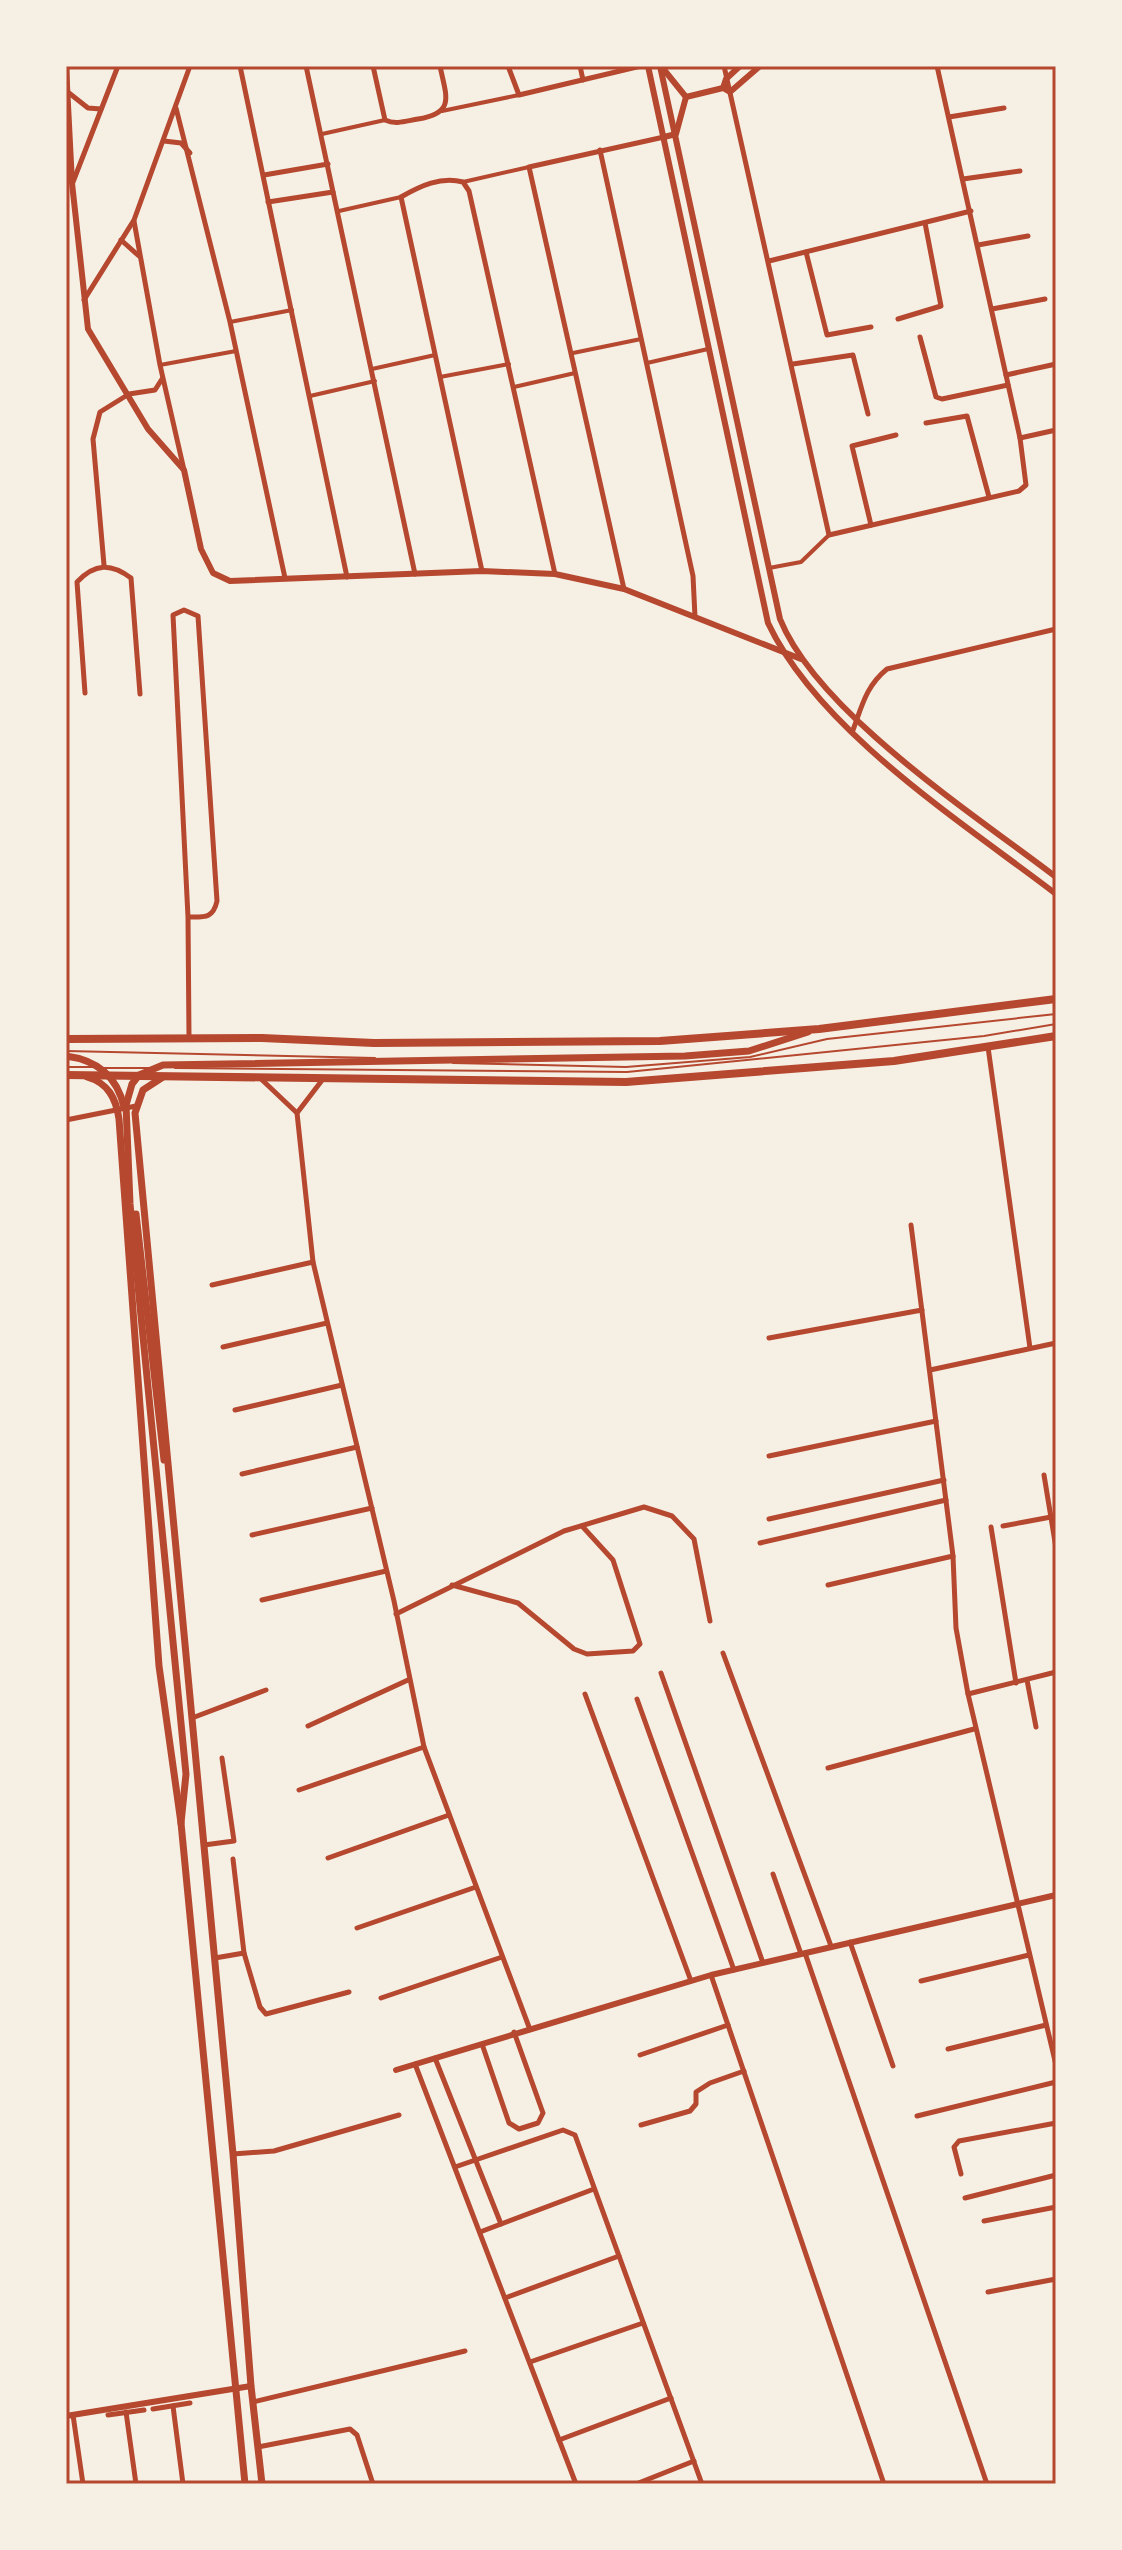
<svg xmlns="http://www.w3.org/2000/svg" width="1122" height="2550" viewBox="0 0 1122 2550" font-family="Raleway,sans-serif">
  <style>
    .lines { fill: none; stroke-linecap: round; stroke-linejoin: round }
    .service { stroke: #b5482f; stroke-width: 2 }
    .pedestrian { stroke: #b5482f; stroke-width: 4 }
    .minor { stroke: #b5482f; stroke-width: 5 }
    .tertiary { stroke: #b5482f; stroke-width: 6 }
    .secondary { stroke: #b5482f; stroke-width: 7 }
    .primary { stroke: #b5482f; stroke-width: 8 }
    .neatline { fill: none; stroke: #b5482f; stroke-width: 3 }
  </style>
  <rect width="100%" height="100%" fill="#f6efe4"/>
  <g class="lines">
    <g class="service">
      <polyline points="66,1051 375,1058"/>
      <polyline points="453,1063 626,1067 750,1057 827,1039 1056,1014"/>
      <polyline points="66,1067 93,1067"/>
      <polyline points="103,1068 149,1068"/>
      <polyline points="175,1068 627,1072 984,1036 1056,1024"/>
    </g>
    <g class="pedestrian">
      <polyline points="442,111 519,95"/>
      <polyline points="322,134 385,120"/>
      <polyline points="463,182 529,167"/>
      <polyline points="339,211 401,197"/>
      <polyline points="230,322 292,310"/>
      <polyline points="573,353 641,339"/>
      <polyline points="647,363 708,349"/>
      <polyline points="160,365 236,351"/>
      <polyline points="372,369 435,355"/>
      <polyline points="440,377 509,364"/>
      <polyline points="514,387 575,373"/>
      <polyline points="310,396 375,381"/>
      <polyline points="769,568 801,562 829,535"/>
    </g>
    <g class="minor">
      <polyline points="240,66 347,577"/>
      <polyline points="306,66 415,574"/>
      <path d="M373,66l12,54c11,5 21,1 33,-1 38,-6 28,-23 22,-53"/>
      <polyline points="508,66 519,95 641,66"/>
      <polyline points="580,66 583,80"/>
      <polyline points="724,66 829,535 1019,491 1026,485 1020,438 937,66"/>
      <polyline points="69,93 88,108 101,109"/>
      <polyline points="176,108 230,322 285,578"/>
      <polyline points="949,117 1004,108"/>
      <polyline points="164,141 181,143 190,153"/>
      <polyline points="600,150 693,576 695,617"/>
      <polyline points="264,175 328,164"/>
      <polyline points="963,179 1020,171"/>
      <polyline points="73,182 118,66"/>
      <polyline points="268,202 333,192"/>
      <polyline points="134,221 160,365 184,470"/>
      <polyline points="121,240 139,256"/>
      <polyline points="978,245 1028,236"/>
      <polyline points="806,252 827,335 871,327"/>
      <polyline points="769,261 971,211"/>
      <polyline points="84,300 134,220 190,66"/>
      <polyline points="992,309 1045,299"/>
      <polyline points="898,319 941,306 925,223"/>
      <polyline points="920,337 936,397 942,399 1008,385"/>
      <polyline points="793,364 853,355 868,414"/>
      <polyline points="1006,375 1056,364"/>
      <polyline points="926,423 967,416 989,497"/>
      <polyline points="1020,438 1056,430"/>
      <polyline points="871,525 852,446 896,435"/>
      <polyline points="104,565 93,439 100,412 129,394 155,390 162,379"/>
      <path d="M482,571l-81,-374c19,-11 40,-21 62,-15l6,9 86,383"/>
      <polyline points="624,589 529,167 664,137"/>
      <path d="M85,693l-8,-111c18,-19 34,-19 54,-4l9,116"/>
      <path d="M853,730c9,-24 13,-44 34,-61l169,-40"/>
      <path d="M188,917l-15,-302 11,-5 14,6 19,285c-4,18 -13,16 -29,16l1,120"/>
      <polyline points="988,1047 1030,1348"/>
      <polyline points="259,1077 297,1113 313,1262 394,1601 424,1747 529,2027"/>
      <polyline points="297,1113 323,1079"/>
      <polyline points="66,1120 136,1106"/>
      <polyline points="911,1225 953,1556 956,1628 968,1694 1056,2065"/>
      <polyline points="212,1285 313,1262"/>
      <polyline points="769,1338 922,1310"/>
      <polyline points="223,1347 327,1323"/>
      <polyline points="930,1370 1056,1343"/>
      <polyline points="235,1410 342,1385"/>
      <polyline points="769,1456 936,1421"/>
      <polyline points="242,1474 357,1447"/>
      <polyline points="1044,1475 1056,1548"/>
      <polyline points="769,1519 944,1480"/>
      <polyline points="1003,1526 1051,1517"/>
      <polyline points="991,1527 1016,1683"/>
      <polyline points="252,1535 372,1508"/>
      <polyline points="760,1543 946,1500"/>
      <polyline points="452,1585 518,1603 574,1649 587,1654 633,1651 640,1644 613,1560 582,1526"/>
      <polyline points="828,1585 953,1556"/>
      <polyline points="262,1600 386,1571"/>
      <polyline points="396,1614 564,1531 644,1507 672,1516 694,1539 710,1621"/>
      <polyline points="723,1653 831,1946"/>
      <polyline points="661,1673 763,1963"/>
      <polyline points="1027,1680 1036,1727"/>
      <polyline points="585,1694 691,1981"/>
      <polyline points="968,1694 1056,1672"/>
      <polyline points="637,1699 734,1970"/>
      <polyline points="192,1718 266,1690"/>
      <polyline points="308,1726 408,1680"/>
      <polyline points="828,1768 974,1729"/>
      <polyline points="299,1790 424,1747"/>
      <polyline points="204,1845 234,1841 222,1758"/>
      <polyline points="328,1858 449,1815"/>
      <polyline points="233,1859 244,1953 260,2007 266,2014 349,1992"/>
      <polyline points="773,1874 801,1954"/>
      <polyline points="357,1928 476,1887"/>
      <polyline points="850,1942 893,2066"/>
      <polyline points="805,1953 987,2484"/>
      <polyline points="215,1958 244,1953"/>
      <polyline points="711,1975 884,2484"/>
      <polyline points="921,1981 1029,1955"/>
      <polyline points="381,1998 502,1957"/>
      <polyline points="482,2044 509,2123 519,2129 538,2123 543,2113 514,2032"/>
      <polyline points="948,2049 1046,2025"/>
      <polyline points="640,2055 728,2025"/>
      <polyline points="435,2058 501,2224"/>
      <polyline points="415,2064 576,2484"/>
      <polyline points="917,2116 1056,2082"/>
      <polyline points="641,2125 690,2111 696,2104 696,2092 710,2083 744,2071"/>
      <polyline points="233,2154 274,2151 399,2115"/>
      <polyline points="455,2167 563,2130 575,2135 702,2484"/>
      <polyline points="961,2174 954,2147 959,2141 1056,2123"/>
      <polyline points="965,2198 1056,2175"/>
      <polyline points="984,2221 1056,2207"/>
      <polyline points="480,2232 594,2189"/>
      <polyline points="988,2292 1056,2279"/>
      <polyline points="505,2298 619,2256"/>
      <polyline points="530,2362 643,2323"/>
      <polyline points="253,2402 465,2351"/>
      <polyline points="173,2406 183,2484"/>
      <polyline points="153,2409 190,2403"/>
      <polyline points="126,2412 136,2484"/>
      <polyline points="73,2415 83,2484"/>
      <polyline points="108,2415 144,2410"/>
      <polyline points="559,2440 671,2398"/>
      <polyline points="258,2447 350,2429 357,2435 373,2484"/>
      <polyline points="636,2484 694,2461"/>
    </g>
    <g class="tertiary">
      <polyline points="66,66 72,183 88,329 148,429 184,470 201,549 213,573 230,581 482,571 555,574 624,589 801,659"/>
      <path d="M648,66l120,557c51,108 194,199 288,271"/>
      <path d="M660,66l120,553c38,94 195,196 276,258"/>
      <polyline points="661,66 686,97"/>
      <polyline points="723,88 726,79 740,66"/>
      <polyline points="686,97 723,88 730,92 760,66"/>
      <polyline points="664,137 676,134 686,97"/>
      <polyline points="396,2070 711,1975 1056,1895"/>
      <polyline points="66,2416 251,2386"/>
    </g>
    <g class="secondary">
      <path d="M66,1056c31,4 51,20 58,51"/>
      <path d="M87,1077c21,6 29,21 32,42l40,547 22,157 64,661"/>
      <polyline points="163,1077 143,1090 135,1113 233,2154 251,2386 262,2484"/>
      <polyline points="136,1214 164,1460"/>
      <polyline points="181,1823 186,1774 130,1204 126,1105 132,1084 139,1075 163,1065 685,1056 749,1051 808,1032"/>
    </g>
    <g class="primary">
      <polyline points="66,1039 262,1038 374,1043 660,1041 819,1029 1056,999"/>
      <polyline points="66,1075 626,1082 894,1061 1056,1036"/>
    </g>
  </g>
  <rect width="1122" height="2550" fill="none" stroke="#f6efe4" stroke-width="136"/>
  <rect x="68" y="68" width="986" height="2414" class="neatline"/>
</svg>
